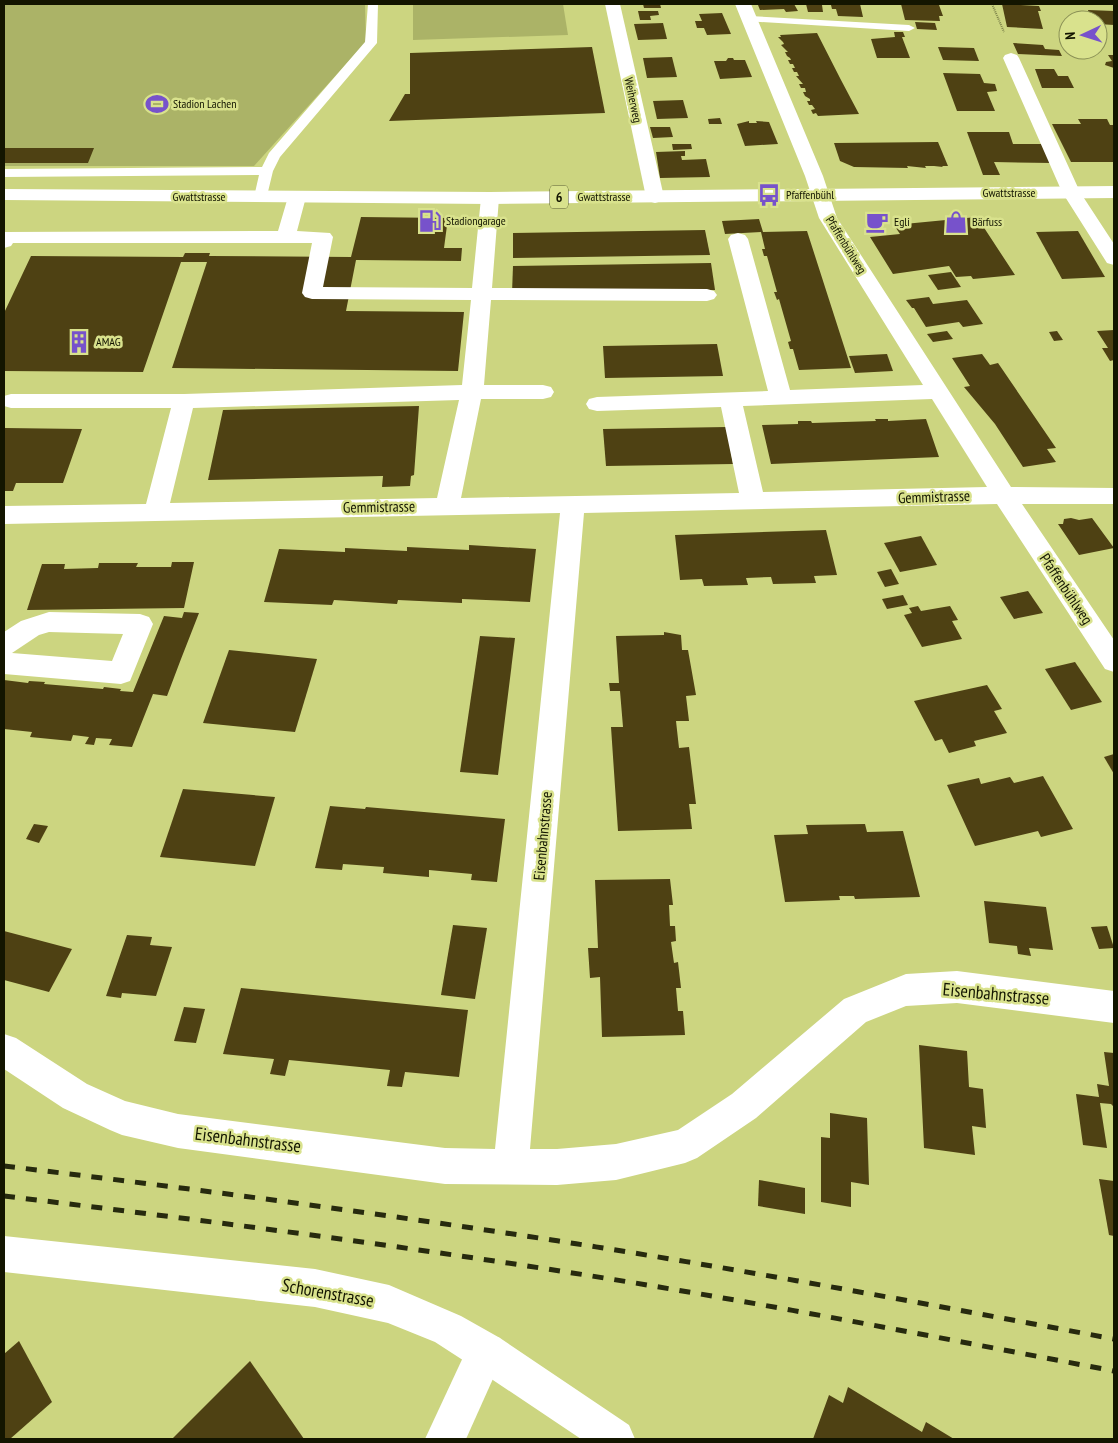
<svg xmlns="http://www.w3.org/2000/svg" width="1118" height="1443" viewBox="0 0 1118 1443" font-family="'PT Sans Narrow',sans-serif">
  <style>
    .green { fill: #abb367 }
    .building { fill: #4e4113 }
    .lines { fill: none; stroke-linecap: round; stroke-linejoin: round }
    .path { stroke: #7e844a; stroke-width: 2; stroke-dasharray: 1 1; stroke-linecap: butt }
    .lane { fill: #fff; fill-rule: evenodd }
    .street { fill: #fff; fill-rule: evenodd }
    .secondary { fill: #fff; fill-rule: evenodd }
    .primary { fill: #fff; fill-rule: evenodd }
    .rail { stroke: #272a0e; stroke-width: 5; stroke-dasharray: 11 11; stroke-linecap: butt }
    .labels { text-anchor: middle; stroke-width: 5; stroke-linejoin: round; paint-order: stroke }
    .far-street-label { font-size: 12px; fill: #131500; stroke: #d9e28d }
    .far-poi-label { font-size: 12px; fill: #131500; stroke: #d9e28d; text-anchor: start }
    .shield { fill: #d9e28d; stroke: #4e522a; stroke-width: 1 }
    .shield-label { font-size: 14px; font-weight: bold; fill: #131500 }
    .street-label { font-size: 15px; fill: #131500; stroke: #d9e28d }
    .near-street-label { font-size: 18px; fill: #131500; stroke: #d9e28d }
  </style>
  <rect width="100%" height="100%" fill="#ccd580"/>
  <g class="green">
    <polygon points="4,4 365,4 366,42 254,166 4,166"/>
    <polygon points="413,4 563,4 568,35 413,40"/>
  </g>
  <g class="building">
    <polygon points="643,4 660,4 661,8 644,8"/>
    <polygon points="762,4 794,4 798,11 786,12 784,9 760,10 758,5"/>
    <polygon points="806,4 822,5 823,12 808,12"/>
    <polygon points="835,4 860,4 863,17 838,16 836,9 832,9 831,5"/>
    <polygon points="901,4 939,5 943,16 939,16 940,21 905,20"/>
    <polygon points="1002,4 1039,6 1041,11 1038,11 1043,29 1007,27"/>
    <polygon points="1088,10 1114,11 1114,25 1098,24 1098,20 1091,20"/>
    <polygon points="638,11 658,11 659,15 650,16 651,20 640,20"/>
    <polygon points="722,13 731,34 707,35 704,28 697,28 695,21 702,21 699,14"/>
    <polygon points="915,22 935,23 937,30 917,29"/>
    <polygon points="663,23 667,39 638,40 634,24"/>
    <polygon points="894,32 903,32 905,37 902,37 910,58 877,58 871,39 895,37"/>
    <polygon points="817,33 841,80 859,114 818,116 816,113 813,114 811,110 815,109 812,105 809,105 807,101 810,101 810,99 805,96 803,92 806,92 805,88 801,88 799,84 803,84 796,76 799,76 797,72 794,72 792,68 795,68 793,64 790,64 788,60 791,60 790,58 787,56 785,52 788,52 781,45 784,44 783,42 778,37 781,37 780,35"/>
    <polygon points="1013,43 1043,45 1045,49 1059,50 1062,56 1018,54"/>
    <polygon points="592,47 605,113 389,121 405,94 410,94 410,53"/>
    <polygon points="938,47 974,48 979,61 943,60"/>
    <polygon points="1108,55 1114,55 1114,68 1105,65 1106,62 1112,61"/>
    <polygon points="672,57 677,77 647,78 643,58"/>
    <polygon points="728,58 733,58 734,60 745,60 752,77 720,79 714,61 726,61"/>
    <polygon points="1035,69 1054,69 1058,76 1068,76 1074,88 1042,88"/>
    <polygon points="943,73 980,74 984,83 995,84 997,91 987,92 995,111 957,111"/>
    <polygon points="683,100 688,118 657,119 653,101"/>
    <polygon points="720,118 722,124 709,124 708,119"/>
    <polygon points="1078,119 1107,119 1110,125 1114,125 1114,162 1071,162 1052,124 1081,124"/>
    <polygon points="749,121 749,123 757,123 756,121 769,122 778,144 745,146 737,124"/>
    <polygon points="650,127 670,127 673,137 653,138"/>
    <polygon points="967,132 1009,132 1013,144 1043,144 1052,163 994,162 1000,175 983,175"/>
    <polygon points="938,142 948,166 942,166 943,167 934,166 925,166 926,168 907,166 908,168 854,167 840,161 834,143"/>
    <polygon points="672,144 691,144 692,149 673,150"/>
    <polygon points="4,148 94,148 88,163 4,163"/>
    <polygon points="685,151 685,156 681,156 682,160 706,159 710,177 660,178 656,152"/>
    <polygon points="361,217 448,218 444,248 462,248 461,261 356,260 346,311 464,312 458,371 172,368 207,262 181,262 143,372 4,371 4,313 31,256 183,257 185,253 210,253 209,256 351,257"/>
    <polygon points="977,217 1015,275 973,279 971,276 956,277 949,266 893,274 870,237 900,234 894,225"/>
    <polygon points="759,219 763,232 807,231 851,368 799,370 793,349 790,349 788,342 791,341 779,299 777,300 774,292 777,292 767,256 764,256 762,249 765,249 761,232 725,234 722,221"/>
    <polygon points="705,230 710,255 513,258 513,233"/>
    <polygon points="1078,231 1105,277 1062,279 1036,232"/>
    <polygon points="711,263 715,290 512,293 513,266"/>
    <polygon points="951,272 961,287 938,290 928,275"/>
    <polygon points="929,297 933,304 967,300 983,324 963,327 959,322 926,327 914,308 912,308 906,300"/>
    <polygon points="1114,330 1114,360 1110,361 1102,348 1108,348 1097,331"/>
    <polygon points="947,331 953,339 933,342 927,334"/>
    <polygon points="1057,331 1063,340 1054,341 1049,332"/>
    <polygon points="717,344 723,376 605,378 603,346"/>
    <polygon points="887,354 893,371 855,373 849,356"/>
    <polygon points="982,354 990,365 998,363 1056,448 1047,449 1056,462 1023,467 995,424 964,387 970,386 952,358"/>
    <polygon points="419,406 414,475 411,476 410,486 382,487 383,476 208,480 223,410"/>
    <polygon points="875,419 888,419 888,421 926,419 939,457 771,464 762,425 798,424 798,421 811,421 812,423 876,421"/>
    <polygon points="727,427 733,464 606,466 603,429"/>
    <polygon points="5,428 82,429 63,483 16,483 13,491 4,491 4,432"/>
    <polygon points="1071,518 1079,520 1092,518 1114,548 1079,555 1058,524 1063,524 1064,519"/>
    <polygon points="826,530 837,575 814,576 816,583 773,584 771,577 746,578 748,585 704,586 702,579 680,580 675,535"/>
    <polygon points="921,536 937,565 900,572 884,543"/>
    <polygon points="469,545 536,549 530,602 462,599 462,603 398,600 397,604 334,600 332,605 264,602 279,549 345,552 345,548 407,551 407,547 469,550"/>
    <polygon points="172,562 194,562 184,608 27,610 42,564 65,564 64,569 98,568 99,563 138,563 136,567 171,567"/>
    <polygon points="891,569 899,584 885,587 877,572"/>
    <polygon points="1028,591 1043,613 1014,619 1000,597"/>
    <polygon points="903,595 908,605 887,609 882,599"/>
    <polygon points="918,606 921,611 950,606 958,620 952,621 962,639 922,647 904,615 912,613 909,608"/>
    <polygon points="184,612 199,613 181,659 167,696 153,694 132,747 109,745 112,739 96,738 94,745 85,744 89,737 73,735 71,741 30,737 32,732 4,729 4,680 28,683 29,681 45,682 44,684 103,689 104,687 121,689 120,691 133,692 164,616 182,618"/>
    <polygon points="664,632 681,635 682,650 688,650 696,695 686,696 689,721 676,721 679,748 689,747 696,804 689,804 692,829 618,831 611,727 623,727 620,691 610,691 609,683 619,683 616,636 664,635"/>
    <polygon points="480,636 515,638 498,775 460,772"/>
    <polygon points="229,650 317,659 295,732 203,723"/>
    <polygon points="1075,662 1102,702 1071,710 1045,669"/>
    <polygon points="987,685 1002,709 994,711 1007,733 974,741 976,746 949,753 942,739 935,741 914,701"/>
    <polygon points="1114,754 1114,774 1104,757"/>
    <polygon points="1043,776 1073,829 1041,837 1038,831 975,846 947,785 979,778 981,784 1010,777 1014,783"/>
    <polygon points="183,789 275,797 255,866 160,857"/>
    <polygon points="330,806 365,809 366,807 505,819 497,882 471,880 472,874 429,870 429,877 383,873 384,867 343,864 342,870 315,868"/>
    <polygon points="34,824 48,826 39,843 26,839"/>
    <polygon points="865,824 867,832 903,831 920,897 855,899 854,896 839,896 840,900 785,902 774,835 808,834 806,825"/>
    <polygon points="670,879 673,905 669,905 670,926 675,926 676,941 671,942 674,963 678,962 681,988 676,988 678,1011 683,1011 685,1035 602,1037 600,977 590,978 588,948 598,948 595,880"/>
    <polygon points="984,901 1046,907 1053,950 1029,948 1031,956 1018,954 1017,946 989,943"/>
    <polygon points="453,925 487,928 475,999 441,995"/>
    <polygon points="1107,926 1114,948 1099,949 1091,927"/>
    <polygon points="4,931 72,949 49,992 4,980"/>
    <polygon points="127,935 152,937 150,945 172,947 156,996 122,993 121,998 106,996"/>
    <polygon points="241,988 468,1010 459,1077 405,1072 402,1087 387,1086 390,1070 289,1060 285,1076 270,1074 274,1059 223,1054"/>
    <polygon points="184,1007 205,1009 196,1043 174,1041"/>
    <polygon points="919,1045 967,1051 969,1087 983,1089 986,1128 972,1126 975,1155 924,1148"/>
    <polygon points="1104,1052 1114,1053 1114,1107 1111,1104 1100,1103 1107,1148 1083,1145 1076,1094 1099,1097 1097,1084 1109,1086"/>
    <polygon points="830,1113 867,1118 869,1185 851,1182 851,1207 821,1202 821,1137 830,1138"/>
    <polygon points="1099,1179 1114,1181 1114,1236 1109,1235"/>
    <polygon points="759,1180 805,1188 805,1214 758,1206"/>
    <polygon points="19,1341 52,1402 10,1439 4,1439 4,1354"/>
    <polygon points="250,1361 304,1439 172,1439"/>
    <polygon points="848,1387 922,1432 926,1422 954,1439 813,1439 829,1395 843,1403"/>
  </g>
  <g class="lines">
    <polyline class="path" points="992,4 1004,32"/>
    <g class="lane">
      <polygon points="368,4 378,4 377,43 280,157 273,171 266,200 261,201 254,197 259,175 4,177 4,169 262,167 269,153 365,42"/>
      <polygon points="749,16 909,25 915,28 909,31 745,21 743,19 745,17"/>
    </g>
    <g class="street">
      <polygon points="605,4 620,4 664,197 662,201 655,203 648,201 646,197"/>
      <path d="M735,4h16l72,172 14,42 174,269 103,1v16h-92l92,136v32l-9,-3 -108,-165 -413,9 -54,636h27l59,-5 62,-14 54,-36 112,-95 62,-25 51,-3 157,20v32l-157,-20 -51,3 -40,16 -110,96 -59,40 -12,5 -69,17 -59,5 -112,-1 -267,-36 -56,-13 -12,-5 -47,-22 -59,-39v-35l12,4 71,46 38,17 53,13 267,34 50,1 65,-636 -556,11v-18l142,-2 25,-96h-160l-7,-2v-10l7,-2h173l278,-9 9,-85 -159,-1 -7,-2 -3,-4 10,-50h-299l-2,3 -7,2v-16l274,-1 10,-34 2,-4 7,-2 7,2 2,4 -9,34 33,2 3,4 -10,50 149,1 9,-90 2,-4 7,-2 7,2 2,4 -7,90 215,1 7,2 3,4 -3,4 -7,2 -216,-1 -7,85h59l8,2 3,5 -3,5 -8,2h-62l-20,99 278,-5 -18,-86 -124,4 -8,-2 -3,-5 3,-5 8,-2 171,-6 -40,-152 3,-4 7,-2 7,2 3,4 42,151 133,-5 -104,-167 -14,-42zM932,399l55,88 -224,5 -20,-86zM459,400l-22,98 -267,5 23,-95z"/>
      <polygon points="1011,53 1017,55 1019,58 1080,192 1114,244 1114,265 1107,263 1062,192 1003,58 1005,55"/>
      <path d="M49,612l91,2 9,3 4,7 -23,57 -9,3 -117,-10v-42l17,-11zM49,632l74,2 -11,27 -100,-8 27,-18z"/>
      <polygon points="486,1333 500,1338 505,1352 466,1439 425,1439 472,1338"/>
    </g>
    <polygon class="secondary" points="4,1236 315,1269 389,1285 461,1316 500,1338 629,1425 635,1439 581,1439 472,1366 435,1342 388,1323 315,1307 4,1272"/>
    <polygon class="primary" points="1114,186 1114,198 490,204 4,200 4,189 490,192"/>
    <g class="rail">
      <path d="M4,1166c183,22 366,46 548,74 188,29 375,64 562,99"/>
      <path d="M4,1196c181,22 362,45 543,73 190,29 378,66 567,102"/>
    </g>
  </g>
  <defs>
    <symbol id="stadium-bare" viewBox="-9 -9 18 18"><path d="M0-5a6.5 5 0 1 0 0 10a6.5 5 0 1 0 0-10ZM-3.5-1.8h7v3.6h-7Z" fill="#7752cb" stroke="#d9e28d" stroke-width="2.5" paint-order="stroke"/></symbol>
    <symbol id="bus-bare" viewBox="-9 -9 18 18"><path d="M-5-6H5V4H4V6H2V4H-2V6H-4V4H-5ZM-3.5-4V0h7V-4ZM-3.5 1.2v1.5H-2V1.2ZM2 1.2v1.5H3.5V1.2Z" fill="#7752cb" stroke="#d9e28d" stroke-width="2.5" paint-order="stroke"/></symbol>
    <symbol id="fuel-bare" viewBox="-9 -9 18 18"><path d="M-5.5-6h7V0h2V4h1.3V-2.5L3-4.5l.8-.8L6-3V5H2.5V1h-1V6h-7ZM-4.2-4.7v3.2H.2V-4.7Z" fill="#7752cb" stroke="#d9e28d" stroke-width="2.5" paint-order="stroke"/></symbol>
    <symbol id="cafe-bare" viewBox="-9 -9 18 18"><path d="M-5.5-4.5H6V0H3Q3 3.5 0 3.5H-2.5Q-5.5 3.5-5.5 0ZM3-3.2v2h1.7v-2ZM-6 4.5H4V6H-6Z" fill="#7752cb" stroke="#d9e28d" stroke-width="2.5" paint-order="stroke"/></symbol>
    <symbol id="shop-bare" viewBox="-9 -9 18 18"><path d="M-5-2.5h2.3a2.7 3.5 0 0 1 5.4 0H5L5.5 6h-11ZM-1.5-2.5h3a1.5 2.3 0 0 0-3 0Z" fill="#7752cb" stroke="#d9e28d" stroke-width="2.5" paint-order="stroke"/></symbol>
    <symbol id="building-bare" viewBox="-9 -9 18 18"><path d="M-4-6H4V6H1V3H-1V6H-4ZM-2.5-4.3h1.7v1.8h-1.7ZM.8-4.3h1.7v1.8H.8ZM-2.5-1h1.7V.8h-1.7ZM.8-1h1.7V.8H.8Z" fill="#7752cb" stroke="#d9e28d" stroke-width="2.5" paint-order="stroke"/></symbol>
  </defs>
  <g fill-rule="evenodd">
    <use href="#stadium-bare" x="141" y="88" width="32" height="32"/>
    <use href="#bus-bare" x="753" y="179" width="32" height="32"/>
    <use href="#fuel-bare" x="414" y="205" width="32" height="32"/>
    <use href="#cafe-bare" x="861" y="206" width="32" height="32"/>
    <use href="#shop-bare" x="940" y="206" width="32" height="32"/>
    <use href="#building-bare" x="63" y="326" width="32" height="32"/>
  </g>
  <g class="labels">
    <g class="far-street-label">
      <text transform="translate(633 100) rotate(78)" y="4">Weiherweg</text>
      <text x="1009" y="197">Gwattstrasse</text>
      <text x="199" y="201">Gwattstrasse</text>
      <text x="604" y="201">Gwattstrasse</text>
      <text transform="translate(846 245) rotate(58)" y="4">Pfaffenbühlweg</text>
    </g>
    <g class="far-poi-label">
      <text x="173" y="108">Stadion Lachen</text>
      <text x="786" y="199">Pfaffenbühl</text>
      <text x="446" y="225">Stadiongarage</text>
      <text x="894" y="226">Egli</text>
      <text x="972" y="226">Bärfuss</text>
      <text x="96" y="346">AMAG</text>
    </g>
    <rect class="shield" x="550" y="185.5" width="18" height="23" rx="4"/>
    <g class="shield-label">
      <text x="559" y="202">6</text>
    </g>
    <g class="street-label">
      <text transform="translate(934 497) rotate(-2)" y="5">Gemmistrasse</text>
      <text transform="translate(379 507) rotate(-1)" y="5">Gemmistrasse</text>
      <text transform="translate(1066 589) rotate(56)" y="5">Pfaffenbühlweg</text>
      <text transform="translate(543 836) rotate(-85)" y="5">Eisenbahnstrasse</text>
    </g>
    <g class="near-street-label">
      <text transform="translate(996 994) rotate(5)" y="6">Eisenbahnstrasse</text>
      <text transform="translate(248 1140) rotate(7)" y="6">Eisenbahnstrasse</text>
      <text transform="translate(328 1293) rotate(10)" y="6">Schorenstrasse</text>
    </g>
  </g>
  <rect width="1118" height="1443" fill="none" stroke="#131500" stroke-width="10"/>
  <g transform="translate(1083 35) rotate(266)"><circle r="24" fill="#d9e28d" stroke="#8a9055"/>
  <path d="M0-4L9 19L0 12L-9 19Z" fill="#7752cb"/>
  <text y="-8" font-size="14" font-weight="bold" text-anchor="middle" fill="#131500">N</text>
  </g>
</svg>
